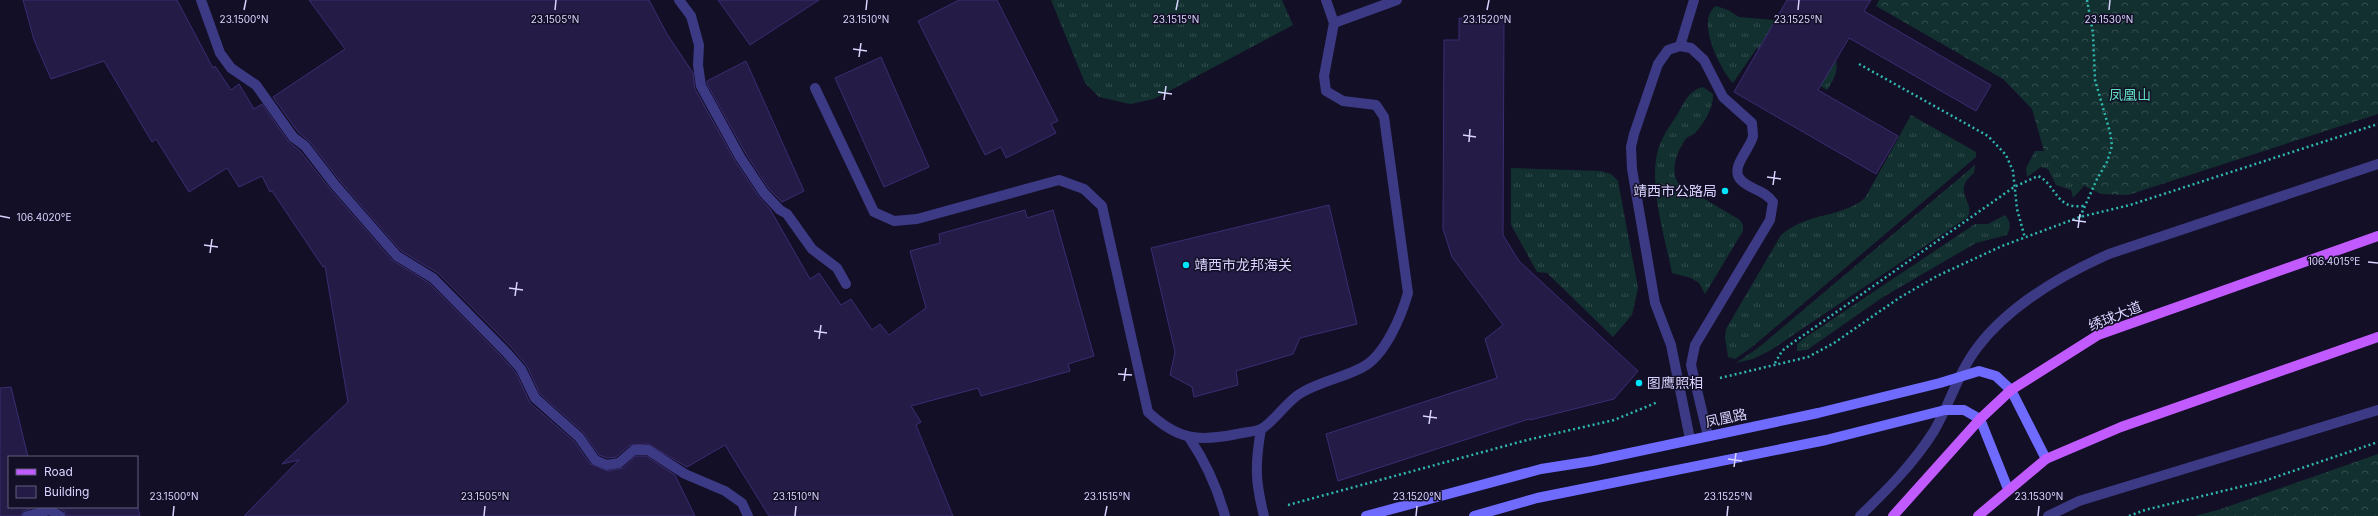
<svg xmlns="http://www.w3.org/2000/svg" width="2378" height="516" viewBox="0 0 2378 516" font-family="Inter,'Noto Sans SC',sans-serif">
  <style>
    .grass { fill: url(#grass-tufts) }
    .forest { fill: url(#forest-crowns) }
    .building { fill: #241b47; stroke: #3b2d73 }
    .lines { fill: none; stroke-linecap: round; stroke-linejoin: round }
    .path { stroke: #2fb8b0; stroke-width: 2.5; stroke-dasharray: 2 3; stroke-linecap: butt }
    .lane { stroke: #3d3a85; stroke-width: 10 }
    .street { stroke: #3d3a85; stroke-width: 10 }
    .secondary { stroke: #6f6bff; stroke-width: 10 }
    .primary { stroke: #c25bff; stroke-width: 10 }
    .ticks { fill: none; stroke: #d9d4ff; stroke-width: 1.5 }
    .poi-dot { fill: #00e5ff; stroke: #130f26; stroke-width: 1.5 }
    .labels { text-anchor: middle; stroke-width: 3; stroke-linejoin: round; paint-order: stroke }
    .park-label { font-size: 14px; fill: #5fe0c0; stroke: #130f26 }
    .poi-label { font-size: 14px; fill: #d9d4ff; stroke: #130f26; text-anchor: start }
    .street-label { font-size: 14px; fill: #d9d4ff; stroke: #130f26 }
    .ticks-label { font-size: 10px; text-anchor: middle; fill: #d9d4ff; stroke: #130f26; stroke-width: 3; stroke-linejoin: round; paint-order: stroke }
  </style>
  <defs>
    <pattern id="grass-tufts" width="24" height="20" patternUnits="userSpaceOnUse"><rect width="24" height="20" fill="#12302f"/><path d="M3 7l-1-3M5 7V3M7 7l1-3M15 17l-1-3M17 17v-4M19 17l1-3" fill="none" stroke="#344d4e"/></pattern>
    <pattern id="forest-crowns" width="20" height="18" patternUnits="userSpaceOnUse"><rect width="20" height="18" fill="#12302f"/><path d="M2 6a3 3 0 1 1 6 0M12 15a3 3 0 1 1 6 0" fill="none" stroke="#344d4e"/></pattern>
  </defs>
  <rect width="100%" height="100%" fill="#130f26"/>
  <g class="grass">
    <polygon points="1051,0 1282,0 1293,25 1154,99 1130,104 1099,97 1085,83"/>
    <path d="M1716,6l12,4 11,7 35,3 61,36c4,14 0,22 -8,34l-70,-42 -24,35c-13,-14 -38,-63 -17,-77z"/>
    <path d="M1703,87l10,7c1,13 -9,30 -18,39 -3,3 -8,3 -10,7 -8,12 -15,30 -7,43l62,37 3,5v6l-38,63 -6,-11 -8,-5 -19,-5c-7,-37 -26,-94 -12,-129 4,-10 11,-20 17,-29 7,-12 11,-24 26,-28z"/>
    <path d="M1911,115l65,37v5l-224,190 -17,12 -7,-2 -3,-20 1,-8 55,-94c26,-23 61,-17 84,-37z"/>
    <polygon points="2035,151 2044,151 2068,178 2084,186 2073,198 2071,190 2056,185 2048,169 2041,167 2027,177 2026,168"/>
    <path d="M1975,165l-1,8c-23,19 1,27 -6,44l-197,133 -18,9 -17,4 22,-15z"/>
    <polygon points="1511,168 1601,171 1611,174 1618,181 1638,288 1632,315 1613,337 1547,273 1537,272 1511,225"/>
    <path d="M2005,215c6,7 6,12 2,20l-31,8 -93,54 -76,53 -10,1v-7l6,-5 172,-115h13z"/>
  </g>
  <g class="forest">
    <polygon points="1879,0 2378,0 2378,114 2128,195 2101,194 2068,178 2044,151 2032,109 2003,79 1876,6"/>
    <polygon points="2378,454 2378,516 2195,516 2221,509"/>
  </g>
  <g class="building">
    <polygon points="23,0 177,0 213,68 215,66 231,90 239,84 254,109 262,104 288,141 300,151 330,189 392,260 429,283 502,357 516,373 530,403 574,441 590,464 608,471 623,468 636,456 646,456 675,475 695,516 244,516 299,460 282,464 348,402 325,266 323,267 272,191 270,192 262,176 239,187 227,168 189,192 156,139 152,142 104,61 51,79 34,40"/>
    <polygon points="309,0 649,0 667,34 693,73 695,89 735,161 759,197 770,209 810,279 819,273 841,305 851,299 872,330 880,324 889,335 926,308 910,251 940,243 939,234 1025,210 1027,218 1053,210 1094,356 1068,364 1070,371 981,396 978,388 911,406 921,422 916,425 953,516 769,516 725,445 687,467 648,444 630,445 616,457 608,458 599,455 583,432 540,394 527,366 512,348 438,273 401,251 340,181 310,142 298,132 273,97 345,49"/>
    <polygon points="718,0 819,0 750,45"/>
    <polygon points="959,0 997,0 1058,121 1051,124 1056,133 1006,158 1001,147 985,155 918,21"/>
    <polygon points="1787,0 1871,0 1864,11 1991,85 1976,111 1849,38 1818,90 1898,136 1876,174 1734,92"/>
    <polygon points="1459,18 1504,19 1503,235 1519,261 1638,371 1614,399 1530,420 1529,419 1338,481 1326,434 1497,378 1485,339 1503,325 1452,257 1443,229 1444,40 1459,40"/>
    <polygon points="881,57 929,167 884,187 835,78"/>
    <polygon points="746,61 804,191 782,202 769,189 746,154 707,84 707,81"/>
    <polygon points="1329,205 1357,324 1300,338 1293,354 1236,371 1238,385 1194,397 1192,387 1170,375 1175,352 1151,248"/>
    <polygon points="11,387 28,457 9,457 9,507 36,507 23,511 21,516 0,516 0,388"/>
    <polygon points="137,505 140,516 66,516 64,511 58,507 137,507"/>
  </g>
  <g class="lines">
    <g class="path">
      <polyline points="1859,64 1988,136 2006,155 2013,171 2017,209 2025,238"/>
      <polyline points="2080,217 2097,179 2107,162 2112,146 2110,132 2095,80 2093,33 2087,0"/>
      <path d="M1775,363l7,-12 9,-7 223,-157 24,-11c14,6 17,24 31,29 4,2 12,1 16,1"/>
      <polyline points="1720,378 1808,357 1834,343 1899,298 1937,276 2002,246 2080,217 2130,205 2378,124"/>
      <polyline points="1288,505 1527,440 1614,420 1658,402"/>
      <polyline points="2129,516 2145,510 2264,481 2378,442"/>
    </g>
    <g class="lane">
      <polyline points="201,0 220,53 231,68 256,85 293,137 305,146 335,185 397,256 433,278 507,353 521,369 535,398 579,437 595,460 607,465 619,463 634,450 648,450 685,474 725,491 742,503 748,516"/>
      <polyline points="679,0 691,16 699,45 698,65 701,86 740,157 764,193 780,210 787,214 812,249 837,268 846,284"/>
      <polyline points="1334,23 1397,0"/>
      <polyline points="1680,46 1694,0"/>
      <path d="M815,88l59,124 20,9 23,-2 142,-39 25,9 18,17 46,206c30,28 50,30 89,22 7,-2 17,-2 24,-5 12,-6 26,-28 40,-36 20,-12 42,-15 62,-26 22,-12 38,-50 45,-74l-24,-176 -8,-12 -33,-4 -17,-10 -2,-15 10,-53 -8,-23"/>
      <path d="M1261,429c-6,35 -6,52 3,87"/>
      <path d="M1190,439c17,25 27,48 35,77"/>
      <path d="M1690,439l-19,-94 -16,-42 -23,-134 -1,-22 3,-13 24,-70 10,-14 12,-4 11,2 13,12 19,37 29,26c0,4 1,9 1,13 -2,12 -23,31 -13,43 9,11 24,10 33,23l-3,18 -75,125 -4,20 17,71"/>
      <polyline points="27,516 50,510 60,516"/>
    </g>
    <g class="street">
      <path d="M1860,516c27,-26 54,-53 74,-85 16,-27 24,-58 43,-83 32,-43 85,-73 132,-94l269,-90"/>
      <polyline points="2048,516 2079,501 2378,410"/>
    </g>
    <g class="secondary">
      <polyline points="1366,516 1541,469 1592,461 1818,413 1940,383 1979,371 1996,376 2011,390 2046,459"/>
      <polyline points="1474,516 1537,498 1826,440 1945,410 1964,410 1980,419 2008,489"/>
    </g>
    <g class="primary">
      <polyline points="1893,516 1980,419 2011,390 2098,335 2378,236"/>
      <polyline points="1978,516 2046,459 2121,427 2378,337"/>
    </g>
  </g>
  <path class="ticks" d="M244,10l2,-10M555,10l1,-10M866,10l1,-10M1176,10l2,-10M1487,10l2,-10M1798,10l1,-10M2109,10l1,-10M853,49l14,2M859,57l2,-14M1158,92l14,2M1164,100l2,-14M1463,135l13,2M1469,142l1,-13M1767,177l14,2M1773,185l2,-14M0,216l10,2M2072,220l14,2M2078,228l2,-14M204,245l14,2M210,253l2,-14M2368,262l10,1M509,288l14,2M515,296l2,-14M814,331l13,2M819,339l2,-14M1118,374l14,1M1124,381l2,-13M1423,416l14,2M1429,424l2,-14M1728,459l14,2M1734,467l2,-14M173,516l1,-10M484,516l1,-10M795,516l1,-10M1105,516l2,-10M1416,516l1,-10M1727,516l1,-10M2038,516l1,-10"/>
  <g class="poi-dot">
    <circle cx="1725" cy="191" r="4"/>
    <circle cx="1186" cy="265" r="4"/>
    <circle cx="1639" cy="383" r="4"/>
  </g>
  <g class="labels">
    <g class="park-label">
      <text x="2130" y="100">凤凰山</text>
    </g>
    <g class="poi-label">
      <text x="1717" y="196" text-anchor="end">靖西市公路局</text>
      <text x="1194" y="270">靖西市龙邦海关</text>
      <text x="1647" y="388">图鹰照相</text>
    </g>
    <g class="street-label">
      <text transform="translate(2115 316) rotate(-22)" y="5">绣球大道</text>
      <text transform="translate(1726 418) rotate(-12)" y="5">凤凰路</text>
    </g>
  </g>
  <g class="ticks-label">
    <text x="244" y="23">23.1500°N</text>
    <text x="555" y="23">23.1505°N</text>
    <text x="866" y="23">23.1510°N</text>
    <text x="1176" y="23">23.1515°N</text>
    <text x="1487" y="23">23.1520°N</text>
    <text x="1798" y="23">23.1525°N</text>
    <text x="2109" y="23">23.1530°N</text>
    <text x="44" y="221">106.4020°E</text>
    <text x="2334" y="265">106.4015°E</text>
    <text x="174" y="500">23.1500°N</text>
    <text x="485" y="500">23.1505°N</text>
    <text x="796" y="500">23.1510°N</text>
    <text x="1107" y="500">23.1515°N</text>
    <text x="1417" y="500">23.1520°N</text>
    <text x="1728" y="500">23.1525°N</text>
    <text x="2039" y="500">23.1530°N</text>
  </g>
  <rect x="8" y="456" width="130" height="52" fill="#130f26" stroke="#625e7d"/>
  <rect x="16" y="469" width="20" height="6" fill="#c25bff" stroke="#625e7d"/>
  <text x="44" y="476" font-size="12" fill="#d9d4ff">Road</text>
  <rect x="16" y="486" width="20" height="12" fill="#241b47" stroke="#625e7d"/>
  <text x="44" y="496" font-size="12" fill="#d9d4ff">Building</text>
</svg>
